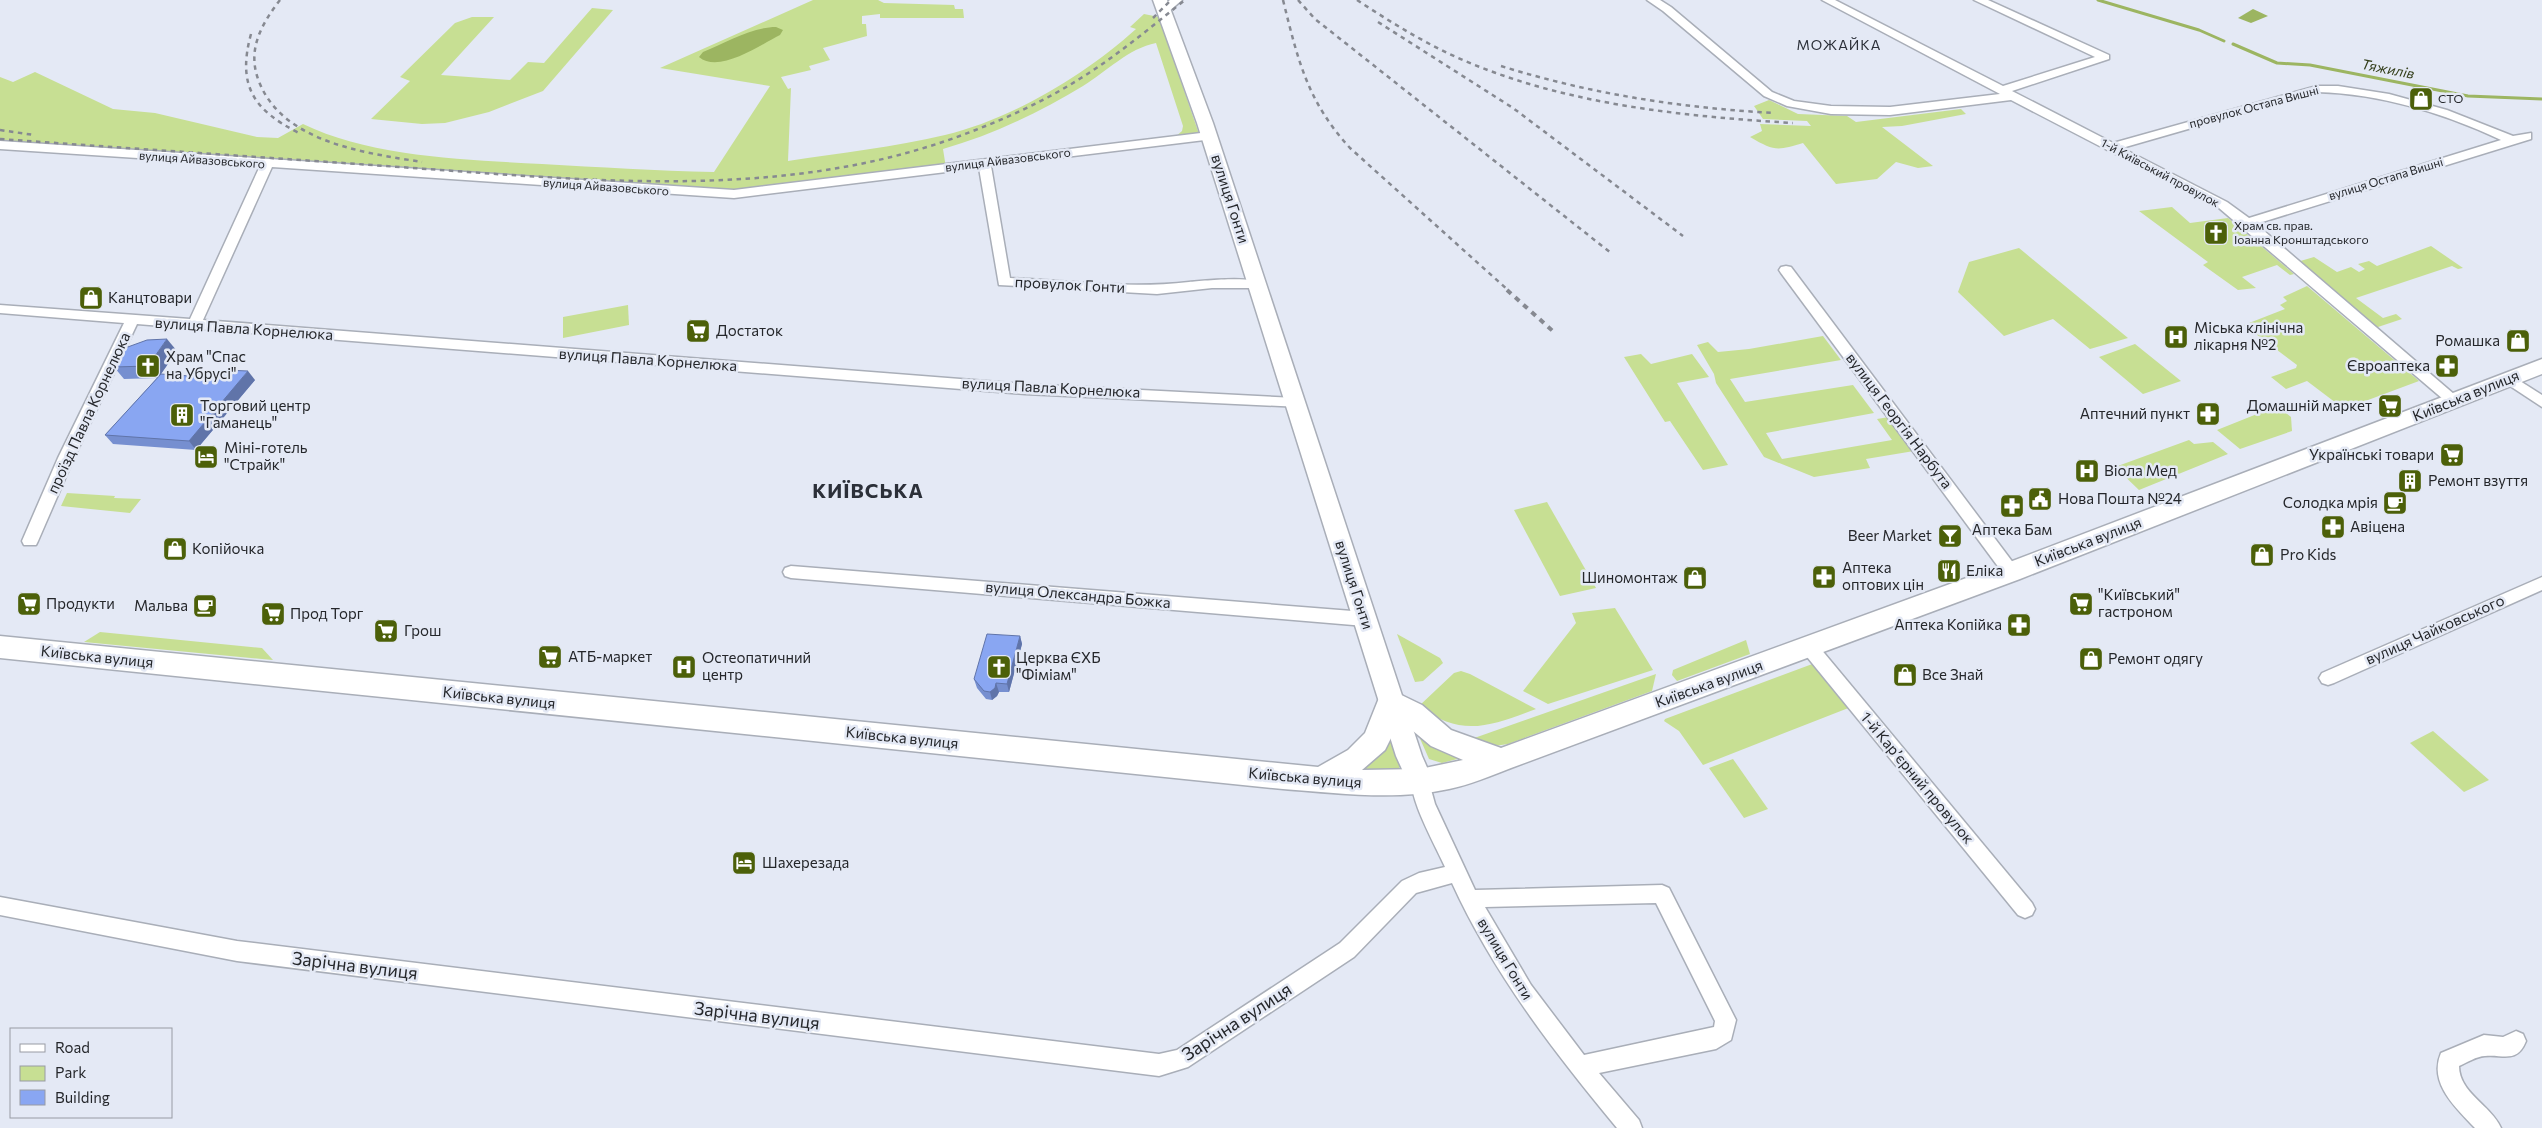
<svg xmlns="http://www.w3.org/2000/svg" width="2542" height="1128" viewBox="0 0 2542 1128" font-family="Commissioner,sans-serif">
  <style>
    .green { fill: #c7df93 }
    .water { fill: #9cb561 }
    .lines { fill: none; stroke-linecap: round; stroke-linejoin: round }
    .stream { stroke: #9cb561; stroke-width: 3 }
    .street-casing { stroke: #a9aeb8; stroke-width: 3 }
    .secondary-casing { stroke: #a9aeb8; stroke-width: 3 }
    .primary-casing { stroke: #a9aeb8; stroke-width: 3 }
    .street { fill: #fff; fill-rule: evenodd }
    .secondary { fill: #fff; fill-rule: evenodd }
    .primary { fill: #fff; fill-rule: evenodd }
    .rail-far1 { stroke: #868991; stroke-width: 2.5; stroke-dasharray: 4.5 4.5; stroke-linecap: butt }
    .rail { stroke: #868991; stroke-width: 4; stroke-dasharray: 5.5 5.5; stroke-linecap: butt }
    .wall { fill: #768fd0 }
    .shaded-wall { fill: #6074a9 }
    .building { fill: #89a6f2; stroke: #6074a9 }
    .labels { text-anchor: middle; stroke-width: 5; stroke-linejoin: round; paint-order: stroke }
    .far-poi-label { font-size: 12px; fill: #25272b; stroke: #e4e9f5; text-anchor: start }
    .far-street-label { font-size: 12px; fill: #25272b; stroke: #e4e9f5 }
    .far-neighbourhood-label { font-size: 14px; letter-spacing: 1px; fill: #2c3039; stroke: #e4e9f5 }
    .far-water-label { font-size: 14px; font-style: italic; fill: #323d19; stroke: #e4e9f5 }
    .street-label { font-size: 15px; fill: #25272b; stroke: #e4e9f5 }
    .poi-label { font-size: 15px; fill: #25272b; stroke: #e4e9f5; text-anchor: start }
    .near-street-label { font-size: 18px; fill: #25272b; stroke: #e4e9f5 }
    .district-label { font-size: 20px; font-weight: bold; letter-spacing: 1px; fill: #2c3039; stroke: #e4e9f5 }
  </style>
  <rect width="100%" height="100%" fill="#e4e9f5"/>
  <g class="green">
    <path d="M813,0h65l6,3 70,2 1,4h8l1,9h-84v-4l-18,2v8h4l1,12 -44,12 7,12 -21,6 2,4 -30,7 7,12 3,-1 -3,73c52,-8 106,-14 157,-26 67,-16 140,-60 191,-106l-6,-2 14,-13 15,3 40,117 -25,4 8,-7 1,-5 -27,-83c-27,5 -50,29 -73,43 -43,26 -91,49 -140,63l3,19 -184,24 -762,-47v-68l13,5 22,-10 78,37 42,4 102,24 21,1 25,-14c68,33 164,36 239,40 57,3 114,7 172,8l56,-86 -110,-18z"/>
    <polygon points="592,8 613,10 543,91 489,112 445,123 422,124 371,119 410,81 400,77 455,23 472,17 494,17 441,75 510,80 528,62 544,63"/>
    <path d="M1769,100l29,14 49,2 9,6 105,-13 5,5 -64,12 -20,1 51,39 -15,2 -22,-6 -19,17 -41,5 -33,-41c-26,8 -29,8 -53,-6l12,-6 -2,-7 51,2 -4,-5 -44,-2 -9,-13z"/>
    <polygon points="2172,207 2190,223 2228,218 2294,274 2290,275 2277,265 2242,277 2256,288 2238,290 2203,265 2208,262 2139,211"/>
    <polygon points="2431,246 2463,268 2458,269 2452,266 2356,298 2383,318 2396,314 2402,319 2375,328 2297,262 2314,257 2337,272 2351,267 2359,272 2365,269 2358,264 2369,261 2377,266"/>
    <polygon points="2019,248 2128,338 2090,349 2053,319 2004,336 1958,292 1969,262"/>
    <polygon points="2307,286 2320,297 2419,381 2344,409 2307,381 2286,389 2271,377 2296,368 2297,365 2244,325 2285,309 2280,305 2287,301 2283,297"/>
    <polygon points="628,305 629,325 563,338 563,317"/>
    <polygon points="1823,336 1841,360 1730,379 1745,402 1853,385 1874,413 1766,433 1782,459 1892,440 1877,419 1889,417 1914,451 1866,459 1870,468 1814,477 1764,457 1716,383 1714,374 1697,345 1708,342 1718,352 1749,349"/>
    <polygon points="2135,344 2181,381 2143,394 2099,357"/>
    <polygon points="1641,354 1651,364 1692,354 1709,377 1677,383 1728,465 1703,470 1670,421 1665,422 1624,357"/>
    <polygon points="2277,406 2291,417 2292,431 2240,449 2217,430"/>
    <polygon points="2189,440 2194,444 2213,442 2228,454 2139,490 2115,467"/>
    <polygon points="67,493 115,496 114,498 141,499 130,513 61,506"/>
    <polygon points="1547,502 1596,588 1560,596 1514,510"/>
    <polygon points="1615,608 1653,670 1548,704 1523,691 1576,623 1572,613"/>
    <polygon points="100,632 262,648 273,660 84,642"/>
    <polygon points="1397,634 1440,658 1443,663 1423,681 1415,682"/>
    <polygon points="1746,640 1750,654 1677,681 1672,675 1673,670"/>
    <polygon points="1815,663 1851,707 1703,765 1679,731 1664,721 1665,719"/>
    <path d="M1461,671l9,3 66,35c-44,16 -74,30 -117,-3l35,-33z"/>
    <polygon points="1656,674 1652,691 1508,744 1481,748 1463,742"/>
    <polygon points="2433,731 2489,780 2464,792 2410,743"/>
    <polygon points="1418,734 1461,758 1442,763 1429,759"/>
    <polygon points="1393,738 1402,764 1399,768 1365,770 1364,766 1376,759"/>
    <polygon points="1733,759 1768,809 1744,818 1709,768"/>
  </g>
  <g class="water">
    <polygon points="2253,9 2268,16 2251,23 2238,18"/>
    <path d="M776,27l7,3 -3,5c-20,10 -61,39 -81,22l4,-5c22,-9 49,-25 73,-25z"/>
  </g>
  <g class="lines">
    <g class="stream">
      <polyline points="2098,0 2199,30 2224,41"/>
      <polyline points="2233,44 2277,63 2310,65 2468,96 2542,99"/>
    </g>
    <defs>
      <g id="street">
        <polygon points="1170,0 1182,0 1168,12 1160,12 1160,8"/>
        <path d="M1647,0h13l11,7 101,85 22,9 37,5 59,1 110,-13 -178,-94h13l168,86 92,-29 -121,-57h14l121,55v4l-97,32 101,52 204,-57h21l51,8 58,16 66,26 18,-3v6l-275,85 206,177 -7,5 -5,-1 -231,-197 -208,-108 -121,15 -59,-1 -44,-8 -23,-10 -101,-85zM2317,92c64,2 127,21 184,48l-252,78 -22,-16 -105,-54z"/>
        <path d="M1209,132l4,1v6l-222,27 19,112c59,3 120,11 179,4 13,-1 68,-7 75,3l-2,3h-50l-55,6 -158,-9 -20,-117 -245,30 -462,-31 -69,153 822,64 271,14 5,1 2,4 -2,4 -276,-13 -888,-70 -63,134 -36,83 -2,4h-12l-2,-4 36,-83 66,-135 -124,-10v-8l190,14 70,-153 -260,-17v-8l734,49z"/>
        <polygon points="1786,266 1791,267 2017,568 2019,572 2017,576 2011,578 2005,576 1781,273 1779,270 1781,267"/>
        <polygon points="2509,374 2542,395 2542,407 2504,382 2502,379"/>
        <polygon points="791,566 1365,612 1371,614 1373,619 1371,624 1365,626 791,578 785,576 783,572 785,568"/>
        <polygon points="2542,577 2542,590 2334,683 2328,685 2322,683 2319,678 2322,673"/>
        <polygon points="1809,640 1815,642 2032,903 2035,909 2032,915 2025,918 2018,915 1803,652 1800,647 1803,642"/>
        <path d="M1420,773l7,2 8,29 40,86 187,-5 7,3 67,132 -5,20 -15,9 -117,24 40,47 3,8h-25c-63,-76 -124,-155 -165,-245l-36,10 -62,64 -166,110 -29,9 -922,-115 -237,-46v-18l237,44 922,113 18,-4 163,-107 62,-62 17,-8 26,-6c-8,-19 -40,-74 -32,-92zM1656,903l59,118 -1,6 -130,28 -53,-70 -46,-78z"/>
        <path d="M2516,1031l7,3 3,7c-9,23 -23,13 -41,15 -8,0 -19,7 -26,10 0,27 32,39 42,62h-26c-19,-20 -47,-45 -34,-75l43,-18 19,2z"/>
      </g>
      <polygon id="secondary" points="1153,0 1167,0 1213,123 1422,756 1433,781 1429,789 1420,792 1411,789 1396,756 1197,123"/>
      <path id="primary" d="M2542,359v15l-522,205 -509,189c-20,8 -42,17 -62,21 -55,12 -111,4 -166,0l-1283,-131v-22l1318,131 30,-17 17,-17 16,-40 10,-3 31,15 29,25 50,18 501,-183zM1400,720l31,26 32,14 -43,9 -58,1 23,-20z"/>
    </defs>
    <use href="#street" class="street-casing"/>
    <use href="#secondary" class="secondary-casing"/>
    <use href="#primary" class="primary-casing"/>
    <use href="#street" class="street"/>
    <use href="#secondary" class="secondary"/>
    <use href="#primary" class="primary"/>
    <g class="rail-far1">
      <path d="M280,0c-20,26 -34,52 -20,84 25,59 106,69 162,78"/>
      <path d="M1283,0c15,60 24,101 67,148l159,143"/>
      <polyline points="1298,0 1315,19 1611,253"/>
      <path d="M1357,0c32,21 64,41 99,57 105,47 223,59 337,66"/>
      <polyline points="1153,18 1171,0"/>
      <polyline points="1378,22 1513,108 1683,236"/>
      <path d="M251,34c-14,51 2,76 48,99"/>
      <path d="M1501,66c90,28 180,42 274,47"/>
      <polyline points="0,130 34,135"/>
      <path d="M0,139c138,10 276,19 413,29 184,13 375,33 552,-34 40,-15 80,-33 116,-56 37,-23 70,-51 104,-78"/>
    </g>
    <polyline class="rail" points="1507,290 1555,333"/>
  </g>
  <g class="wall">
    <polygon points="177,351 159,377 255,380 196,450 113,444 105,435 157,378 124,379 114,367"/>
    <polygon points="1020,636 1022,644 1009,692 999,692 997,696 992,700 986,699 977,688 974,679"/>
  </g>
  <g class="shaded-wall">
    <polygon points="167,339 177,351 158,378 148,366"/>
    <polygon points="248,371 255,380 196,450 189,441"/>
    <polygon points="1020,636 1022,644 1009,692 1007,684"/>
    <polygon points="996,683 999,692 997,696 992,700 990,692"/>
  </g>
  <g class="building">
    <polygon points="167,339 148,366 114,367 125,348 147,340"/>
    <polygon points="225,370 248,371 189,441 105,435 161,374 218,378"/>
    <polygon points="987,634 1020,636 1007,684 996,683 995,688 990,692 984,691 974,679"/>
  </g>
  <defs>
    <symbol id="shop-square" viewBox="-11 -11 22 22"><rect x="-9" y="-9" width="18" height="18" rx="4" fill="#4c6009" stroke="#e4e9f5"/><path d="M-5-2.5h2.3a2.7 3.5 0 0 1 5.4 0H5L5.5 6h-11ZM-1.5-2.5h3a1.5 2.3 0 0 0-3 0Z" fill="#fff"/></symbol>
    <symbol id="church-square" viewBox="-11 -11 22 22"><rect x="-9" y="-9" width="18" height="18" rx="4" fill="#4c6009" stroke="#e4e9f5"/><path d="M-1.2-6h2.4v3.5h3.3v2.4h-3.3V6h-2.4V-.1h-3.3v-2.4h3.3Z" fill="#fff"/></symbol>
    <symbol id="supermarket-square" viewBox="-11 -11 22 22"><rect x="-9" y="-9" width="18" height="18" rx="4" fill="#4c6009" stroke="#e4e9f5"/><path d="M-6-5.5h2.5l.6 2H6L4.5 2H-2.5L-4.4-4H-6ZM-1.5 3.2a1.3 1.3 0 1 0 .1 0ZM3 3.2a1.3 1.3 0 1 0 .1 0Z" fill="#fff"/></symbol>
    <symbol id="hospital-square" viewBox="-11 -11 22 22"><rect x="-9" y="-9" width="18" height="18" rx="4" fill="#4c6009" stroke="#e4e9f5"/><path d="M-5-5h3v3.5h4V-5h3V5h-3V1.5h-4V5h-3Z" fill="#fff"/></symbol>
    <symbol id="pharmacy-square" viewBox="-11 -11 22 22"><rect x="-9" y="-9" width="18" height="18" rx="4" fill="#4c6009" stroke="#e4e9f5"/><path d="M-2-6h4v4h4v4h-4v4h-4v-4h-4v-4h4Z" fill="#fff"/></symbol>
    <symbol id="building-square" viewBox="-11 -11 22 22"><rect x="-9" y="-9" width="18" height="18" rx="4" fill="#4c6009" stroke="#e4e9f5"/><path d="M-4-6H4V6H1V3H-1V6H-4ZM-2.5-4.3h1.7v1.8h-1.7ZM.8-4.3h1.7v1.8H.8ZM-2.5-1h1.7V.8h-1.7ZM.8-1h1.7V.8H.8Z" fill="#fff"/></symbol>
    <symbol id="hotel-square" viewBox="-11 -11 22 22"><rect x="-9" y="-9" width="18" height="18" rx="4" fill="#4c6009" stroke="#e4e9f5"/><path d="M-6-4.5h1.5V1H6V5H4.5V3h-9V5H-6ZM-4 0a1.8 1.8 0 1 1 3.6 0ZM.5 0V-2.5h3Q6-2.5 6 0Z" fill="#fff"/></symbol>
    <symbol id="civic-square" viewBox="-11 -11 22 22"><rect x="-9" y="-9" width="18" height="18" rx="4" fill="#4c6009" stroke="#e4e9f5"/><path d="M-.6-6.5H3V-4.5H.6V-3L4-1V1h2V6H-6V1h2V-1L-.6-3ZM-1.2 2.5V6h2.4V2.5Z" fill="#fff"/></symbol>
    <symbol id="cafe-square" viewBox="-11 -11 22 22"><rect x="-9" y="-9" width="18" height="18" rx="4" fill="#4c6009" stroke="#e4e9f5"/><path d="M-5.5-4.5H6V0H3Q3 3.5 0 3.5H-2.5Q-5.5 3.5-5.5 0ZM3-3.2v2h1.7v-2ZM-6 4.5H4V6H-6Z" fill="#fff"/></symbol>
    <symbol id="bar-square" viewBox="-11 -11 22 22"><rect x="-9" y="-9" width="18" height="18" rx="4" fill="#4c6009" stroke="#e4e9f5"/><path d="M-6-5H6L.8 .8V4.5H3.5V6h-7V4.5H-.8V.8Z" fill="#fff"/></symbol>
    <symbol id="restaurant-square" viewBox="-11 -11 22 22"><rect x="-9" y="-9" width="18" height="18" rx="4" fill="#4c6009" stroke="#e4e9f5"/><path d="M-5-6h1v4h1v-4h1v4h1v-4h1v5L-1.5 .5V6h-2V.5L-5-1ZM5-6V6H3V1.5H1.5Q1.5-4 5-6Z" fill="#fff"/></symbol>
  </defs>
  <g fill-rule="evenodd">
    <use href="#shop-square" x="2407" y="85" width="28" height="28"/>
    <use href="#church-square" x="2202" y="219" width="28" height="28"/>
    <use href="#shop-square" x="77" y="284" width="28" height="28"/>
    <use href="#supermarket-square" x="684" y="317" width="28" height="28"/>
    <use href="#hospital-square" x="2162" y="323" width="28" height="28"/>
    <use href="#shop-square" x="2504" y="327" width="28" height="28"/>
    <use href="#church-square" x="134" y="352" width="28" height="28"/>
    <use href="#pharmacy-square" x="2433" y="352" width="28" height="28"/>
    <use href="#supermarket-square" x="2376" y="392" width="28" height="28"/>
    <use href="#pharmacy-square" x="2194" y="400" width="28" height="28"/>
    <use href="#building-square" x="168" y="401" width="28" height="28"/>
    <use href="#supermarket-square" x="2438" y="441" width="28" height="28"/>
    <use href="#hotel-square" x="192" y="443" width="28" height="28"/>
    <use href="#hospital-square" x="2073" y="457" width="28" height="28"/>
    <use href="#building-square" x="2396" y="467" width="28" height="28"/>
    <use href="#civic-square" x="2026" y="485" width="28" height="28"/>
    <use href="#cafe-square" x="2381" y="489" width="28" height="28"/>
    <use href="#pharmacy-square" x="1998" y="492" width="28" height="28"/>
    <use href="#pharmacy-square" x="2319" y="513" width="28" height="28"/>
    <use href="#bar-square" x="1936" y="522" width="28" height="28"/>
    <use href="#shop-square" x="161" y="535" width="28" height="28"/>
    <use href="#shop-square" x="2248" y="541" width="28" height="28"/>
    <use href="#restaurant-square" x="1935" y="557" width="28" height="28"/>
    <use href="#pharmacy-square" x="1810" y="563" width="28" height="28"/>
    <use href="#shop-square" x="1681" y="564" width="28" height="28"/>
    <use href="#supermarket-square" x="15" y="590" width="28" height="28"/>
    <use href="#supermarket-square" x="2067" y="590" width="28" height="28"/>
    <use href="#cafe-square" x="191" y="592" width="28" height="28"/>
    <use href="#supermarket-square" x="259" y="600" width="28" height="28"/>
    <use href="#pharmacy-square" x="2005" y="611" width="28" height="28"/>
    <use href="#supermarket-square" x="372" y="617" width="28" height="28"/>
    <use href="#supermarket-square" x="536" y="643" width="28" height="28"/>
    <use href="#shop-square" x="2077" y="645" width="28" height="28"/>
    <use href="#hospital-square" x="670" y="653" width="28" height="28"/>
    <use href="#church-square" x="985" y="653" width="28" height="28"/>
    <use href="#shop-square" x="1891" y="661" width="28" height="28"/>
    <use href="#hotel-square" x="730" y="849" width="28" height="28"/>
  </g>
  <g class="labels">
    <g class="far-poi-label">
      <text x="2438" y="103">СТО</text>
      <text x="2234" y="230">Храм св. прав.<tspan x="2234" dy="14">Іоанна Кронштадського</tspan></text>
    </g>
    <g class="far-street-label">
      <text transform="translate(2254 107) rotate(-15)" y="4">провулок Остапа Вишні</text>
      <text transform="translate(202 160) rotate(4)" y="4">вулиця Айвазовського</text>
      <text transform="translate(1008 160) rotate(-7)" y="4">вулиця Айвазовського</text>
      <text transform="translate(2160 173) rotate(28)" y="4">1-й Київський провулок</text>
      <text transform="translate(2386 179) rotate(-17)" y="4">вулиця Остапа Вишні</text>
      <text transform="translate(606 187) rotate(4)" y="4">вулиця Айвазовського</text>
    </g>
    <g class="far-neighbourhood-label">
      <text x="1839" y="50">МОЖАЙКА</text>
    </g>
    <g class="far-water-label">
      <text transform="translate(2388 69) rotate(11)" y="5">Тяжилів</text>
    </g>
    <g class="street-label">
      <text transform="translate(1230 199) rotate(72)" y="5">вулиця Гонти</text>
      <text transform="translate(1070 285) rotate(3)" y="5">провулок Гонти</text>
      <text transform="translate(244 329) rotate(4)" y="5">вулиця Павла Корнелюка</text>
      <text transform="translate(648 360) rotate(4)" y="5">вулиця Павла Корнелюка</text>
      <text transform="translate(1051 388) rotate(3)" y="5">вулиця Павла Корнелюка</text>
      <text transform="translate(2466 396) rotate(-22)" y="5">Київська вулиця</text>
      <text transform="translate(89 413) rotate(-65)" y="5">проїзд Павла Корнелюка</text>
      <text transform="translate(1899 421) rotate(53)" y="5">вулиця Георгія Нарбута</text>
      <text transform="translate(2088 542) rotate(-21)" y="5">Київська вулиця</text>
      <text transform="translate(1354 585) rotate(72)" y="5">вулиця Гонти</text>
      <text transform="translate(1078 595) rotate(5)" y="5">вулиця Олександра Божка</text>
      <text transform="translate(2435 630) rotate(-24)" y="5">вулиця Чайковського</text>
      <text transform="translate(97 657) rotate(6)" y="5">Київська вулиця</text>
      <text transform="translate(1709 684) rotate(-20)" y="5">Київська вулиця</text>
      <text transform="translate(499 698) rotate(6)" y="5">Київська вулиця</text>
      <text transform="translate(902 738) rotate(6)" y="5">Київська вулиця</text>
      <text transform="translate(1305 778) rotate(5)" y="5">Київська вулиця</text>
      <text transform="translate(1917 778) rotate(50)" y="5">1-й Карʼєрний провулок</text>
      <text transform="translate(1505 959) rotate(59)" y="5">вулиця Гонти</text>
    </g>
    <g class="poi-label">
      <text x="108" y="303">Канцтовари</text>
      <text x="2194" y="333">Міська клінічна<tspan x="2194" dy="17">лікарня №2</tspan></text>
      <text x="716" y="336">Достаток</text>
      <text x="2500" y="346" text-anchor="end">Ромашка</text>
      <text x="166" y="362">Храм "Спас<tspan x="166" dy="17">на Убрусі"</tspan></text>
      <text x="2430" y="371" text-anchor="end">Євроаптека</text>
      <text x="200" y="411">Торговий центр<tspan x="200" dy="17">"Гаманець"</tspan></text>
      <text x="2372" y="411" text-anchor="end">Домашній маркет</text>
      <text x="2190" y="419" text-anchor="end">Аптечний пункт</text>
      <text x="224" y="453">Міні-готель<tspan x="224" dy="17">"Страйк"</tspan></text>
      <text x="2434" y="460" text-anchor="end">Українські товари</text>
      <text x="2104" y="476">Віола Мед</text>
      <text x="2428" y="486">Ремонт взуття</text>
      <text x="2058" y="504">Нова Пошта №24</text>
      <text x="2378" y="508" text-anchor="end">Солодка мрія</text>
      <text x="2350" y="532">Авіцена</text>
      <text x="2012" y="535" text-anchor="middle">Аптека Бам</text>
      <text x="1932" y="541" text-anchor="end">Beer Market</text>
      <text x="192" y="554">Копійочка</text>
      <text x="2280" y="560">Pro Kids</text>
      <text x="1842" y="573">Аптека<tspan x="1842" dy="17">оптових цін</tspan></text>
      <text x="1966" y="576">Еліка</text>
      <text x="1678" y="583" text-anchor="end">Шиномонтаж</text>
      <text x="2098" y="600">"Київський"<tspan x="2098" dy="17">гастроном</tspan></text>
      <text x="46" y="609">Продукти</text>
      <text x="188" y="611" text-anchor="end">Мальва</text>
      <text x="290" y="619">Прод Торг</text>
      <text x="2002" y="630" text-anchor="end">Аптека Копійка</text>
      <text x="404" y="636">Грош</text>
      <text x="568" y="662">АТБ-маркет</text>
      <text x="702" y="663">Остеопатичний<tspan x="702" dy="17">центр</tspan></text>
      <text x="1016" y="663">Церква ЄХБ<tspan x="1016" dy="17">"Фіміам"</tspan></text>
      <text x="2108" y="664">Ремонт одягу</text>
      <text x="1922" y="680">Все Знай</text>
      <text x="762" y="868">Шахерезада</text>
    </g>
    <g class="near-street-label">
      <text transform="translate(355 966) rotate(7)" y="6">Зарічна вулиця</text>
      <text transform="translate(757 1016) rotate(7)" y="6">Зарічна вулиця</text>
      <text transform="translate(1237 1022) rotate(-33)" y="6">Зарічна вулиця</text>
    </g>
    <g class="district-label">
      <text x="868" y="498">КИЇВСЬКА</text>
    </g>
  </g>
  <rect x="10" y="1028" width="162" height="90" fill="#e4e9f5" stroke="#989ba4"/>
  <rect x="20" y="1044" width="25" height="8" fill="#ffffff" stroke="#989ba4"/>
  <text x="55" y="1053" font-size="15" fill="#25272b">Road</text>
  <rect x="20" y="1066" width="25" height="15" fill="#c7df93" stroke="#989ba4"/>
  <text x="55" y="1078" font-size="15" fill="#25272b">Park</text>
  <rect x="20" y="1090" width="25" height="15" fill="#89a6f2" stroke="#989ba4"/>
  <text x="55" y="1103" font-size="15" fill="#25272b">Building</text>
</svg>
